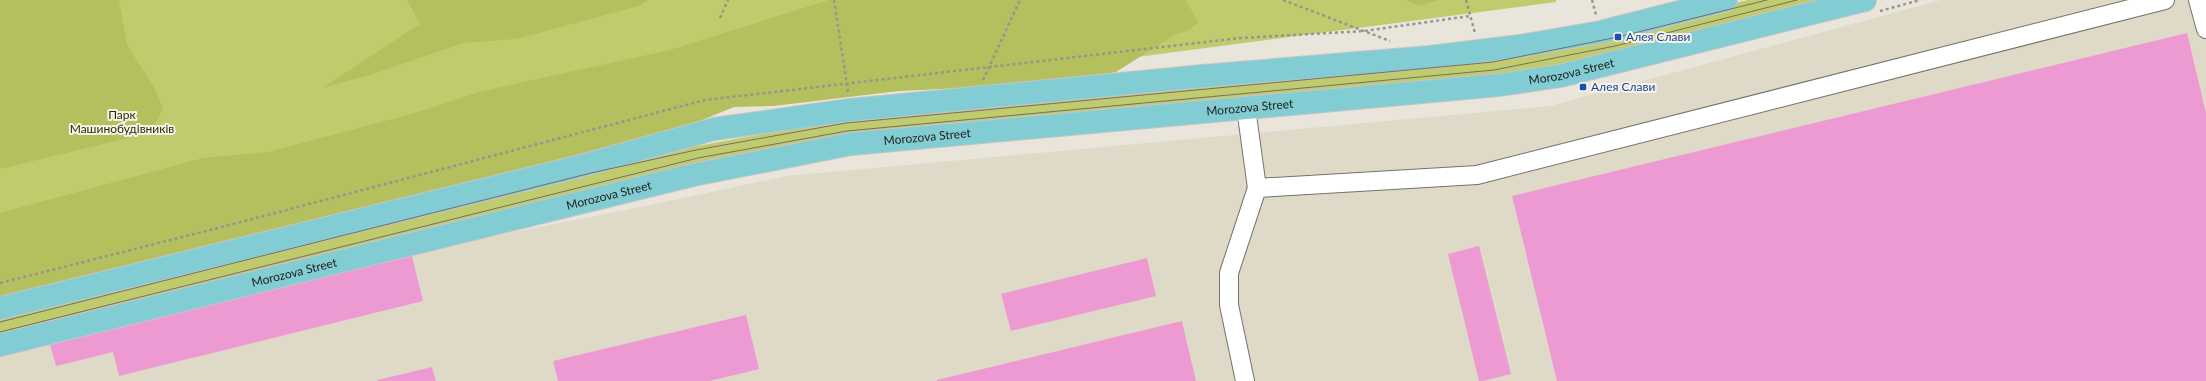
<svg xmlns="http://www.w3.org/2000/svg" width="2206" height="381" viewBox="0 0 2206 381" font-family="Lato,sans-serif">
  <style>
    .built { fill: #dfdac8 }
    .green { fill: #c0cb6d }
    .forest { fill: #b4bf5e }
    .building { fill: #ed9ad3 }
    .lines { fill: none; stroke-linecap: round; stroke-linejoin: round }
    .minor-casing { stroke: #757269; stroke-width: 20 }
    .major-casing { stroke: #c6c5c4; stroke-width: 24 }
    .path { stroke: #97958d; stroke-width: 2.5; stroke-dasharray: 3 3; stroke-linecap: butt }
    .minor { stroke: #fff; stroke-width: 18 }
    .major { stroke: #82cdd4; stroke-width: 22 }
    .tram { stroke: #73706a; stroke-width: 1 }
    .transit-dot { fill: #1a4fb4; stroke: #f6f3e8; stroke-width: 1.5 }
    .labels { text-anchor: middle; stroke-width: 4; stroke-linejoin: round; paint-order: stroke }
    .transit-label { font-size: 12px; fill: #164399; stroke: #f6f3e8; text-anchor: start }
    .street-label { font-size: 12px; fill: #22211d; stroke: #f6f3e8 }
    .park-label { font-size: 12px; fill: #2a2d03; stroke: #f6f3e8 }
  </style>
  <rect width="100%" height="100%" fill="#e9e5db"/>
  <polygon class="built" points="1941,0 2206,0 2206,381 0,381 0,357 49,341 411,252 626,210 787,176 1550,106"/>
  <g class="green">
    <polygon points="0,0 1556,0 1556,2 1099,62 707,105 0,279"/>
    <polygon points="1748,0 1834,0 1557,70 858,137 0,338 0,315 654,154 856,117 1316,72 1720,7"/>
  </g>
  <g class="forest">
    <polygon points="0,0 119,0 127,45 155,89 163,108 156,122 140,135 0,169"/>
    <polygon points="407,0 648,0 639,6 516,39 463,43 370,75 322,88 420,24"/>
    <polygon points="829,0 1185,0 1199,22 1188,31 1176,34 1116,72 1044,84 899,91 773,106 734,107 690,125 444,193 0,299 0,213 203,158 268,152 415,113 479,92 670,50"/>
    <polygon points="1406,0 1438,0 1418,6"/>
  </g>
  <g class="building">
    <polygon points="2187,33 2206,113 2206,381 1557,381 1512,196"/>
    <polygon points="1479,246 1511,374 1483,381 1479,381 1448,254"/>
    <polygon points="411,252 423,301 119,376 113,352 56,366 49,341"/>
    <polygon points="1147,258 1156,296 1011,331 1001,294"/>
    <polygon points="746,315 759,369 710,381 558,381 553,361"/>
    <polygon points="1182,321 1196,381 937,381 937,380"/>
    <polygon points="432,367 436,381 378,381 378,380"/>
  </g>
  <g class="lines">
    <defs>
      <g id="minor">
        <polyline points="2198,0 2206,29"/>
        <polyline points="1246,108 1257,188"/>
        <polyline points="1245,381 1229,305 1229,273 1257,188 1477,175 2165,0"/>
      </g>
      <g id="major">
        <polyline points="0,308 577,167 714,129 850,110 1203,76 1430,57 1520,46 1601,32 1726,0"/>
        <path id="s1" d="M0,345l693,-170 158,-31 648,-59 61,-9 305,-76"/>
      </g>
    </defs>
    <use href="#minor" class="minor-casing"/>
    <use href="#major" class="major-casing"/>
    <g class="path">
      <polyline points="834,0 848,92"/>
      <polyline points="1283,0 1390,41"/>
      <polyline points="1466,0 1475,33"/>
      <polyline points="1592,0 1596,15"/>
      <polyline points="1880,11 1920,0"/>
      <polyline points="720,18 728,0"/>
      <polyline points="983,80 1020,0"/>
      <polyline points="0,283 218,228 705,100 1240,38 1364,31 1470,16"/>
    </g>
    <use href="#minor" class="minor"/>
    <use href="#major" class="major"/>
    <g class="tram">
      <polyline points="0,322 591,173 696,150 846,123 1493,62 1618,37 1767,0"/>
      <polyline points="0,332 698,158 847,131 1494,70 1615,46 1797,0"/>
    </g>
  </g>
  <g class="transit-dot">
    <rect x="1614" y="33" width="8" height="8" rx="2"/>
    <rect x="1579" y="83" width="8" height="8" rx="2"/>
  </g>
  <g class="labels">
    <g class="transit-label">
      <text x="1626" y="41">Алея Слави</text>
      <text x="1591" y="91">Aлея Слави</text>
    </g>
    <g class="street-label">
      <text dy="4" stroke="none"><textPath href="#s1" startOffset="1599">Morozova Street</textPath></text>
      <text dy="4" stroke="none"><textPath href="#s1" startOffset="1275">Morozova Street</textPath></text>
      <text dy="4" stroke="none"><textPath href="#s1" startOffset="951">Morozova Street</textPath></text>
      <text dy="4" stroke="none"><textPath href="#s1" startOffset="627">Morozova Street</textPath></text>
      <text dy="4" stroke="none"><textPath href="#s1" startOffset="303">Morozova Street</textPath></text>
    </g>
    <g class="park-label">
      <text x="122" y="119">Парк<tspan x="122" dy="14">Машинобудівників</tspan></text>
    </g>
  </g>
</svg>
